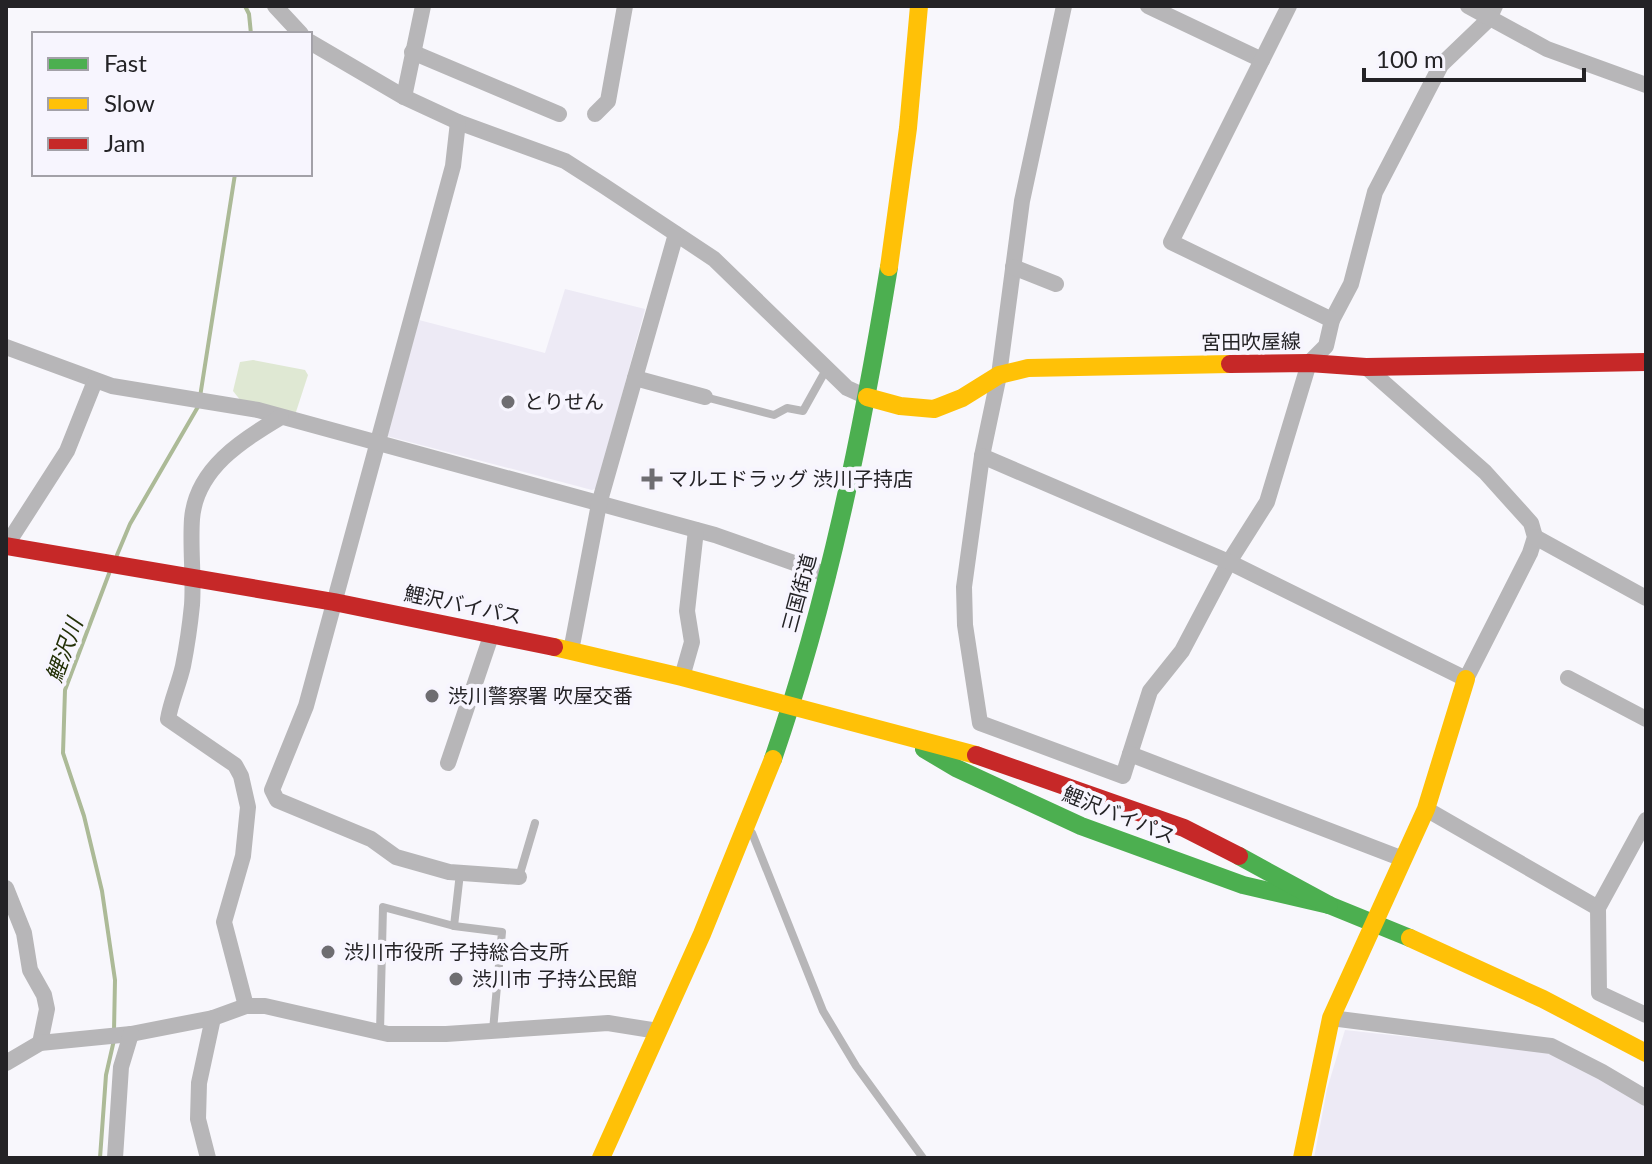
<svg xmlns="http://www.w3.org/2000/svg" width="1652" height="1164" viewBox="0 0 1652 1164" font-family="Lato,'Noto Sans JP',sans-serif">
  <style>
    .built { fill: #edeaf5 }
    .green { fill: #dfe8d3 }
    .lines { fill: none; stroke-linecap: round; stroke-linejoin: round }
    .stream { stroke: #acba97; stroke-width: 4 }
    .lane { stroke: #b7b6b8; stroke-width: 8 }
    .street { stroke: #b7b6b8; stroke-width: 16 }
    .fast { stroke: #4caf50; stroke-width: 18 }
    .slow { stroke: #ffc107; stroke-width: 18 }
    .jam { stroke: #c62828; stroke-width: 18 }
    .poi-dot { fill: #6e6d71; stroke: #f7f5fe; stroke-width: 3 }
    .labels { text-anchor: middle; stroke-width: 8; stroke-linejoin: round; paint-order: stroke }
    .street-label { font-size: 20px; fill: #242326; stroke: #f7f5fe }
    .poi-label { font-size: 20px; fill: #242326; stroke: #f7f5fe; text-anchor: start }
    .water-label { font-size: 22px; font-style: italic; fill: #243108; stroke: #f7f5fe }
  </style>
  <rect width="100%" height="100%" fill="#f8f7fc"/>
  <g class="built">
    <polygon points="565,289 645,309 597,488 592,490 387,436 419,320 545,353"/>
    <polygon points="1345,1030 1546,1052 1604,1079 1646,1106 1646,1158 1314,1158 1327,1089"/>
  </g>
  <polygon class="green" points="253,360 305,370 308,375 295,415 241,401 233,391 240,362"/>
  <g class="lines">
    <g class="stream">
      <polyline points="245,6 249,14 251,34"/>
      <polyline points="200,397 235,174"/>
      <polyline points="117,555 130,524 199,405"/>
      <polyline points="110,571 65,690 63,753 84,816 102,891 115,980 114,1031"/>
      <polyline points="100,1158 106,1075 114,1040"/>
    </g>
    <g class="lane">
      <polyline points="705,397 774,415 787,408 803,411 827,368"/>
      <polyline points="752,833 823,1011 856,1066 923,1158"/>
      <polyline points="519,877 535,823"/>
      <polyline points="454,926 460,873"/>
      <polyline points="380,1032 383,907 454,926 502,932 493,1030"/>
    </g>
    <g class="street">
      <polyline points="275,6 301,34"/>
      <polyline points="1064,6 1022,201 999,375 982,456 964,587 965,625 980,723 1123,776 1150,691 1182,651 1229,562 1267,502 1309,363 1326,346 1332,320 1351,284 1375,192 1441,65 1489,19 1495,6"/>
      <polyline points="1148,6 1262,60"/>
      <polyline points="1289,6 1171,242 1332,320"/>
      <polyline points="1468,6 1547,49 1646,85"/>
      <polyline points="310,42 404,97 458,122 565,161 604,186 714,259 847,388 867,397"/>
      <polyline points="412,52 559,114"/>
      <polyline points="404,97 423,6"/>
      <polyline points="595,114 608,101 625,6"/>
      <polyline points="458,122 453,166 306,706 272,790 277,800 371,839 396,857 449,872 519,877"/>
      <polyline points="1013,267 1056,284"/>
      <polyline points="6,347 112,386 258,410 715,535 828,575"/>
      <polyline points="635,378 705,397"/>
      <polyline points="982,456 1229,562 1466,679 1530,553 1535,537 1531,523 1485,472 1366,367"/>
      <polyline points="1535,537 1646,598"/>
      <polyline points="6,546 67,451 95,381"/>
      <polyline points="571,651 599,504 676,234"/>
      <polyline points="682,677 692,642 687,611 696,530"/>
      <polyline points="1568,678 1646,719"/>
      <polyline points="1130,754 1403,859"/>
      <polyline points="448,763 492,633"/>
      <polyline points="1426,809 1598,908"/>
      <polyline points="1646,820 1598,908 1599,993 1646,1015"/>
      <polyline points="6,888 24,933 30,970 44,995 47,1009 40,1043"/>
      <path d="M246,1006l-22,-84 19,-66 5,-49 -7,-31 -6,-11 -67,-46c3,-18 11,-35 15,-53 4,-20 7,-41 9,-61 2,-28 -2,-57 0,-86 4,-50 50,-79 89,-102"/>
      <polyline points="1331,1018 1551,1046 1602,1072 1646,1098"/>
      <polyline points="6,1063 40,1043 131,1034 213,1018 246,1006 265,1006 388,1034 446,1034 608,1023 658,1031"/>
      <polyline points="115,1158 121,1067 131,1034"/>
      <polyline points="208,1158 198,1119 199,1083 213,1018"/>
    </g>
    <g class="fast">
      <polyline points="924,749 956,768 1081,826 1243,885 1329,905 1410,938"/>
      <path d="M773,759c55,-159 89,-326 116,-492"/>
      <polyline points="1239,856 1329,905"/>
    </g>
    <g class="slow">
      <polyline points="889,267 908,128 919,6"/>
      <polyline points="867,397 900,406 934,409 962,398 999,375 1028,368 1230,364"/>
      <polyline points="554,647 682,677 976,755"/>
      <polyline points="1410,938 1543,999 1646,1053"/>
      <polyline points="601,1158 702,934 773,759"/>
      <polyline points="1302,1158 1331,1018 1426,809 1466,679"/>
    </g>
    <g class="jam">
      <polyline points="1230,364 1309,363 1366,367 1646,362"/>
      <polyline points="6,546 334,602 554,647"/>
      <polyline points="976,755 1184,828 1239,856"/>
    </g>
  </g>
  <g class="poi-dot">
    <circle cx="508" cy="402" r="8"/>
    <path d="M648 467h8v8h8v8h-8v8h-8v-8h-8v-8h8z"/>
    <circle cx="432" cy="696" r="8"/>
    <circle cx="328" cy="952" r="8"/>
    <circle cx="456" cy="979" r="8"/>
  </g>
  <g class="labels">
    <g class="street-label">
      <text transform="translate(1251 342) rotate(-1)" y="7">宮田吹屋線</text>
      <text transform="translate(799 593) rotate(-75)" y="7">三国街道</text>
      <text transform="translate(463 605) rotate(12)" y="7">鯉沢バイパス</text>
      <text transform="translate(1119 815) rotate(22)" y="7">鯉沢バイパス</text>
    </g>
    <g class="poi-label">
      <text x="524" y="409">とりせん</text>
      <text x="668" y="486">マルエドラッグ 渋川子持店</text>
      <text x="448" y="703">渋川警察署 吹屋交番</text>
      <text x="344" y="959">渋川市役所 子持総合支所</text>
      <text x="472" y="986">渋川市 子持公民館</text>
    </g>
    <g class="water-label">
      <text transform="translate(64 650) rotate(-70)" y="8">鯉沢川</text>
    </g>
  </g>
  <rect width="1652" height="1164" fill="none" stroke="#242326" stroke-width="16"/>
  <rect x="32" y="32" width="280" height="144" fill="#f7f5fe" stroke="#a3a1a8" stroke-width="2"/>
  <rect x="48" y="58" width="40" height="12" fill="#4caf50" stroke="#a3a1a8" stroke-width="2"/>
  <text x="104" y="72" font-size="24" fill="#242326">Fast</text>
  <rect x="48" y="98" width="40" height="12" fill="#ffc107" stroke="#a3a1a8" stroke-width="2"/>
  <text x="104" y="112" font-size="24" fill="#242326">Slow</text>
  <rect x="48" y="138" width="40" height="12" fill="#c62828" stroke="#a3a1a8" stroke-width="2"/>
  <text x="104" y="152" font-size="24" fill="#242326">Jam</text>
  <path d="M1364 68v12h220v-12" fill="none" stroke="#242326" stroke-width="4"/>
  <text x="1376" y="68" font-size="24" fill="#242326" stroke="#f7f5fe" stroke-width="6" paint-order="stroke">100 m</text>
</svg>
